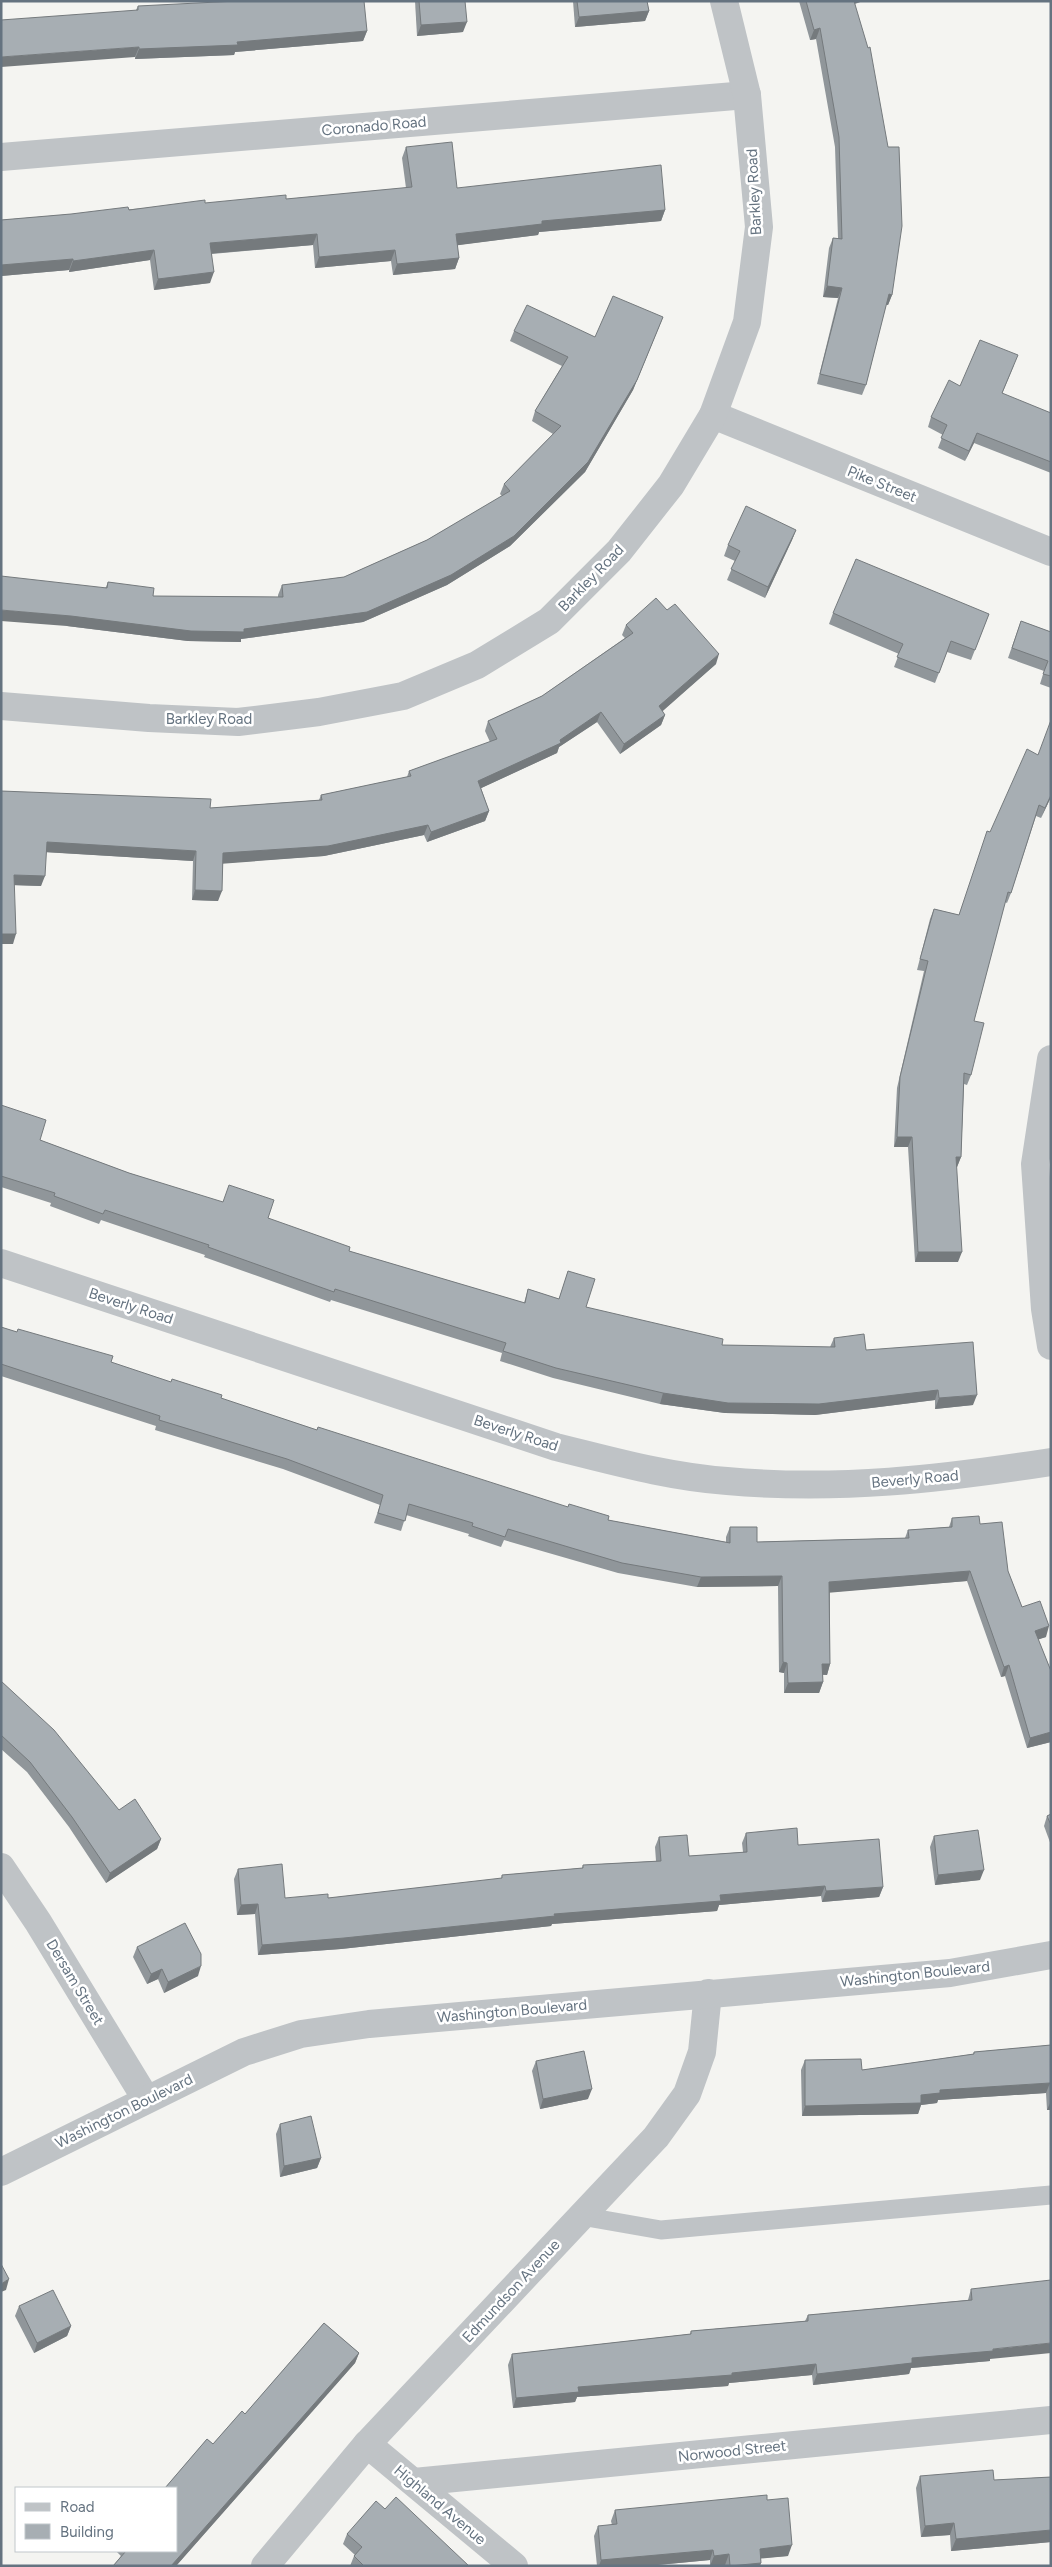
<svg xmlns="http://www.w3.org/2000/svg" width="1052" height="2567" viewBox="0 0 1052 2567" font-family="Figtree,sans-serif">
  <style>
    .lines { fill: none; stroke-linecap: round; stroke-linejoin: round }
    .service { stroke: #bfc3c6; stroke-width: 19 }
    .minor { stroke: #bfc3c6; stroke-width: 28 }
    .tertiary { stroke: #bfc3c6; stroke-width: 28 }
    .wall { fill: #90969a }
    .shaded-wall { fill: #757a7d }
    .building { fill: #a7aeb3; stroke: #757a7d }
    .labels { text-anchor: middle; stroke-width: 5; stroke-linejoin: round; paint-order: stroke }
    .street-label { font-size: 15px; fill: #657380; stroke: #fff }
  </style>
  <rect width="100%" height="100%" fill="#f4f4f1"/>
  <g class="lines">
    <polyline class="service" points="581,2216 661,2230 1051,2195"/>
    <g class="minor">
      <polyline points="1,157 747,95"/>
      <polyline points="713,415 1051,552"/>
      <polyline points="1,706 149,718 238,722 319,712 403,696 477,665 549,621 619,551 671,485 713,415 747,322 759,227 747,95 724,1"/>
      <polyline points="1051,1059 1035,1164 1045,1309 1051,1346"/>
      <path d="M1,1263l555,184c57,14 113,30 171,34 111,10 214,-2 324,-19"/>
      <polyline points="1,1867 38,1922 146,2099"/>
      <polyline points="367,2444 514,2566"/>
      <polyline points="414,2482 1051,2420"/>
      <polyline points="265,2566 367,2444 656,2137 687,2094 702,2052 708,1993"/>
    </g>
    <polyline class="tertiary" points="1,2172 244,2052 301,2034 369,2024 950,1973 1051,1955"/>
  </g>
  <g class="wall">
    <polygon points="415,1 465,1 463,32 417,36"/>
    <polygon points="573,1 647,1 649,11 645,21 575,27"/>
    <polygon points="799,1 863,1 855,4 892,295 888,305 886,305 866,385 862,395 817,384 838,298 823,297 829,248 833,238 838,238 835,147 816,39 810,40"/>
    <polygon points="138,6 367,31 363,41 235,52 234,55 135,59 136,10"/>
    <polygon points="406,147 457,188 665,210 661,221 539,232 538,235 457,245 459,258 455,269 393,275 391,261 315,268 313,245 212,254 210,283 154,290 150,260 69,272 69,270 1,276 1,220 205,203 286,199 406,188 402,158"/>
    <polygon points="663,317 633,390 585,472 510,546 447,585 363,622 241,639 241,642 188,641 67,626 106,587 108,582 153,596 278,597 278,595 282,585 344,577 427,540 502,496 500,494 504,484 553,434 532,421 535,411 562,366 510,341 514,331 595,337"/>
    <polygon points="1014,365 1002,394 1051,413 1051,473 974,443 965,461 938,448 943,435 928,427 931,417 960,386"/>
    <polygon points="796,530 792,540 765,598 727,580 735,561 724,556 728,545"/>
    <polygon points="833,613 989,614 971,660 947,652 935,683 894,667 899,654 829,624"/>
    <polygon points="1021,621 1051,632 1051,688 1040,684 1044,671 1008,658"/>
    <polygon points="626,625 716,664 662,711 665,715 661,725 620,754 597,722 559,747 557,753 481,788 489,811 485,821 427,842 424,835 324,856 223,863 218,901 192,900 193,861 46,852 41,886 14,885 13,944 1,791 210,808 319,800 321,795 407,777 409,771 490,742 485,731 488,721 542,696 625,638 622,635"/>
    <polygon points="1051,797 1041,818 1036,816 1011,893 1007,903 1005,902 974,1021 971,1075 967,1085 964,1084 961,1157 957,1167 956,1167 958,1262 915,1262 908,1147 894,1147 897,1088 924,971 917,970 930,919 934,909 959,915 990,832"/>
    <polygon points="1,1105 40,1140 129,1173 268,1218 349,1251 524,1303 528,1289 559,1299 568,1271 586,1307 722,1345 830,1347 834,1338 866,1350 973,1405 935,1409 935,1400 815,1415 725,1413 660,1404 553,1378 500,1361 502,1353 331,1300 330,1302 204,1257 205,1255 101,1220 99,1224 50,1206 51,1203 1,1187"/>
    <polygon points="1,1327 317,1430 608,1520 726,1542 726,1537 730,1527 757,1542 905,1538 908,1530 949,1527 952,1518 980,1524 1008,1571 1022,1607 1046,1637 1038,1639 1051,1671 1051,1742 1027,1748 1005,1676 1001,1677 967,1581 830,1592 830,1664 827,1675 823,1675 823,1682 819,1693 784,1693 784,1673 779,1672 778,1586 697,1587 618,1573 504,1540 501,1547 468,1536 469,1534 406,1515 401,1531 374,1523 380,1505 283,1469 155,1430 156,1426 1,1376"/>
    <polygon points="1,1681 119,1810 161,1839 157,1849 106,1883 69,1827 27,1772 1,1749"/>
    <polygon points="1051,1814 1051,1845 1044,1826 1047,1816"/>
    <polygon points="746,1833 798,1845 883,1887 879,1897 822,1902 821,1896 719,1905 717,1911 552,1924 551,1926 341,1949 258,1955 255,1914 237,1915 234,1879 238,1869 285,1898 328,1898 501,1879 502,1875 582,1868 583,1865 656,1861 655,1847 659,1837 689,1856 743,1852 742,1843"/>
    <polygon points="934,1836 980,1880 935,1885 930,1847"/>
    <polygon points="137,1947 198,1976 164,1993 158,1979 147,1984 133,1957"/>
    <polygon points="1051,2045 1051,2110 1047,2110 1046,2093 938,2100 937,2103 921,2105 918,2114 802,2116 801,2070 805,2060 862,2070 973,2054 974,2052"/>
    <polygon points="536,2061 588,2099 540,2109 532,2071"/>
    <polygon points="280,2124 321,2158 317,2168 280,2177 276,2134"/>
    <polygon points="971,2289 990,2359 990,2361 911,2368 909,2374 813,2385 812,2375 729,2383 728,2386 577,2397 575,2402 513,2408 508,2365 512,2354 690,2334 691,2331 805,2321 808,2315 968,2300"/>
    <polygon points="19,2306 71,2326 67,2336 34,2353 15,2316"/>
    <polygon points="324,2323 359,2353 355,2363 176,2566 113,2566 121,2556 116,2551 176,2551 176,2488 165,2488 207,2439 213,2444 242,2411 245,2414"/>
    <polygon points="920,2476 994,2480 1051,2477 1051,2542 951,2551 950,2535 921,2537 916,2488"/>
    <polygon points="767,2500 788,2556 761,2558 760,2566 725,2566 725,2565 710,2566 710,2560 647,2566 597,2566 594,2536 598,2526 612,2525 611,2521 615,2510"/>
    <polygon points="385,2509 469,2566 350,2566 354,2556 355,2555 343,2544 347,2534"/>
  </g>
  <g class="shaded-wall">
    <polygon points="850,1 863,1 849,5"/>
    <polygon points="649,11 645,21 575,27 579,17"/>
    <polygon points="467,22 463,32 417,36 421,25"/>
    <polygon points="820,28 816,39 810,40 814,30"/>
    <polygon points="367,31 363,41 235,52 234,55 135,59 139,49 237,42"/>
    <polygon points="139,47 135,57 1,67 1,57"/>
    <polygon points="665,210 661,221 539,232 538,235 452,246 456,234 542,221"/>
    <polygon points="317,234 313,245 206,254 210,243"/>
    <polygon points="154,250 150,260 69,272 73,261"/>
    <polygon points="395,250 391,261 315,268 319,257"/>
    <polygon points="459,258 455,269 393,275 397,264"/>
    <polygon points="73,259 69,270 1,276 1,265"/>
    <polygon points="214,272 210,283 154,290 158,279"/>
    <polygon points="827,286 842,288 838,298 823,297"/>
    <polygon points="889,294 892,295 888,305 885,304"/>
    <polygon points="663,317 633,390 585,472 510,546 447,585 363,622 241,639 241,642 188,641 67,626 1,621 1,610 244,629 451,575"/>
    <polygon points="977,433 974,443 965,461 969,451"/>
    <polygon points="796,530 792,540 765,598 768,587"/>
    <polygon points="719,654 716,664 656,717 659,706"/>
    <polygon points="601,712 597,722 559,747 557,753 475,791 478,781 560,740"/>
    <polygon points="665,715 661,725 620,754 624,744"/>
    <polygon points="1051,795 1051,797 1041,818 1045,808"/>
    <polygon points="489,811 485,821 427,842 431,832"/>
    <polygon points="428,825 424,835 324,856 219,864 223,853"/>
    <polygon points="47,842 196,851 193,861 43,852"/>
    <polygon points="14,875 45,876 41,886 10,885"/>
    <polygon points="195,890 222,891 218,901 192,900"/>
    <polygon points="1,934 16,934 13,944 1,944"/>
    <polygon points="897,1137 912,1137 908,1147 894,1147"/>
    <polygon points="956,1157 961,1157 957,1167 952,1167"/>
    <polygon points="918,1252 962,1252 958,1262 915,1262"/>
    <polygon points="938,1390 935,1400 815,1415 725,1413 660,1404 663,1393"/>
    <polygon points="977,1395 973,1405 935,1409 939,1398"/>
    <polygon points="970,1571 967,1581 826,1593 829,1582"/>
    <polygon points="782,1576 778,1586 697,1587 701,1577"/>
    <polygon points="1049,1626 1046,1637 1031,1642 1035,1631"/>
    <polygon points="783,1662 787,1663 784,1673 779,1672"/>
    <polygon points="822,1664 830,1664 827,1675 818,1674"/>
    <polygon points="1009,1665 1005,1676 1001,1677 1004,1667"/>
    <polygon points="823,1682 819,1693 784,1693 788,1683"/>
    <polygon points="1051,1732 1051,1742 1027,1748 1030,1738"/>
    <polygon points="161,1839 157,1849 106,1883 110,1873"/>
    <polygon points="984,1870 980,1880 935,1885 938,1875"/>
    <polygon points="825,1886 821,1896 719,1905 717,1911 552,1924 551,1926 341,1949 258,1955 262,1945 554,1914 720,1895"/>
    <polygon points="883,1887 879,1897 822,1902 826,1891"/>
    <polygon points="258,1904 255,1914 237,1915 241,1905"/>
    <polygon points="201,1966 198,1976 164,1993 168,1982"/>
    <polygon points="162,1969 158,1979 147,1984 151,1974"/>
    <polygon points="1050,2083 1046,2093 938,2100 937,2103 921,2105 918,2114 802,2116 805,2106 921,2095 940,2090"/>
    <polygon points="592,2089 588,2099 540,2109 543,2099"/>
    <polygon points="1051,2101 1051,2110 1047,2110"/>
    <polygon points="321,2158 317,2168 280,2177 284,2166"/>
    <polygon points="9,2279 6,2290 1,2292 1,2284"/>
    <polygon points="71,2326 67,2336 34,2353 37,2343"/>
    <polygon points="1051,2343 1051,2353 990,2359 990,2361 911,2368 909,2374 813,2385 817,2374 912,2358"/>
    <polygon points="359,2353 355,2363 176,2566 171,2566"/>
    <polygon points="816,2364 812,2375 729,2383 728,2386 577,2397 575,2402 513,2408 516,2398 578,2387"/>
    <polygon points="954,2523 950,2535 921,2537 925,2526"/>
    <polygon points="1051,2530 1051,2542 951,2551 956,2539"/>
    <polygon points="792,2545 788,2556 756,2559 760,2549"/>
    <polygon points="713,2550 710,2560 647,2566 599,2566 601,2560"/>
    <polygon points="729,2554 725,2565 710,2566 714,2556"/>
    <polygon points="761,2563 760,2566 735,2566"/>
  </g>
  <g class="building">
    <polygon points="237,1 364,1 367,31 237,42 238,45 139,49 139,47 1,57 1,20 138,10 138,6"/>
    <polygon points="419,1 465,1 467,22 421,25"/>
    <polygon points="577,1 647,1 649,11 579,17"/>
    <polygon points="806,1 854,1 868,48 870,47 888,147 899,147 902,226 892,295 889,294 866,385 820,374 842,288 827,286 833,238 842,239 839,137 820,28 814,30"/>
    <polygon points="452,142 457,188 661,165 665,210 542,221 542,224 456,234 459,258 397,264 395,250 319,257 317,234 210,243 214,272 158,279 154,250 73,261 73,259 1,265 1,220 71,214 128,207 129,210 205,200 205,203 286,195 286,199 412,187 406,147"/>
    <polygon points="613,296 663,317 637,380 588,462 514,536 451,575 367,612 244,629 244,632 191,631 71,616 1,610 1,576 107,588 108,582 154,588 153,596 283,597 282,585 344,577 427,540 510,491 504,484 561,426 535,411 568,357 514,331 527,305 595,337"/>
    <polygon points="980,340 1018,355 1002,393 1051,413 1051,462 977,433 969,451 941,438 947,425 931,417 949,380 960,386"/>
    <polygon points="746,506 796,530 768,587 731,569 740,551 728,545"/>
    <polygon points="856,559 989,614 975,650 951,641 939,673 897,657 903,644 833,613"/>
    <polygon points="656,598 667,610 675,604 719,654 659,706 665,715 624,744 601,712 560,740 561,743 478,781 489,811 431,832 428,825 328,846 223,853 222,891 195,890 196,851 47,842 45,876 14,875 16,934 1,934 1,791 211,799 210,808 322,800 321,795 411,776 409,771 497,739 488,721 542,696 633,633 626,625"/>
    <polygon points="1021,621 1051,632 1051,676 1043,674 1048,661 1012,648"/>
    <polygon points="1051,720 1051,795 1045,808 1039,805 1011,893 1008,892 974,1021 984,1023 971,1075 964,1073 961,1157 956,1157 962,1252 918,1252 912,1137 897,1137 900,1077 928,961 920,959 934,909 959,915 987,831 990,832 1027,749 1038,755"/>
    <polygon points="1,1105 46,1120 40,1140 129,1173 223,1202 229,1185 274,1200 268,1218 350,1247 349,1251 525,1303 528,1289 559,1299 568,1271 595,1279 586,1307 723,1339 722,1345 835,1347 834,1338 864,1334 866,1350 973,1342 977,1395 939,1398 938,1390 819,1404 728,1403 663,1393 556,1368 503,1351 506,1343 335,1289 334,1292 208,1247 209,1245 105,1210 103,1214 54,1196 55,1193 1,1176"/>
    <polygon points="1,1327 17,1332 18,1329 113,1356 111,1362 171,1382 172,1379 222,1395 221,1398 317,1430 318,1427 568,1507 569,1504 609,1516 608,1520 730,1543 730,1527 757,1527 757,1542 909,1538 908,1530 952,1527 952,1518 979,1516 980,1524 1002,1522 1008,1571 1022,1607 1040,1601 1049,1626 1035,1631 1051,1671 1051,1732 1030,1738 1009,1665 1004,1667 970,1571 829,1582 830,1664 822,1664 823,1682 788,1683 787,1663 783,1662 782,1576 701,1577 622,1563 508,1529 505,1537 472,1526 473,1523 409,1504 405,1521 378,1513 383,1495 287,1459 159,1420 160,1416 1,1364"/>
    <polygon points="1,1681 54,1730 119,1810 135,1799 161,1839 110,1873 72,1817 30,1762 1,1735"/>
    <polygon points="1051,1814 1051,1825 1047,1816"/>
    <polygon points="797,1828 798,1845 879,1839 883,1887 826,1891 825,1886 720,1895 721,1901 554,1914 555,1916 344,1938 262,1945 258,1904 241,1905 238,1869 282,1864 285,1898 328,1894 328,1898 502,1878 502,1875 583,1868 583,1865 661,1861 659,1837 687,1835 689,1856 747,1852 746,1833"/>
    <polygon points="978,1830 984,1870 938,1875 934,1836"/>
    <polygon points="185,1923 201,1954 201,1966 168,1982 162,1969 151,1974 137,1947"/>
    <polygon points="1051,2045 1051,2096 1050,2083 940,2090 940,2093 921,2095 921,2103 805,2106 805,2060 861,2059 862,2070 974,2054 974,2052"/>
    <polygon points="584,2051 592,2089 543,2099 536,2061"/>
    <polygon points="311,2116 321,2158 284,2166 280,2124"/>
    <polygon points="1,2264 9,2279 1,2284"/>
    <polygon points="1051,2280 1051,2343 993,2349 993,2351 912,2358 912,2363 817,2374 816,2364 732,2373 732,2375 578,2387 579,2392 516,2398 512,2354 691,2334 691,2331 808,2321 808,2315 972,2300 971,2289"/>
    <polygon points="53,2290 71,2326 37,2343 19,2306"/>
    <polygon points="324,2323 359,2353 171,2566 113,2566 126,2551 176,2551 176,2488 165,2488 207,2439 213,2444 242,2411 245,2414"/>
    <polygon points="993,2470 994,2480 1051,2477 1051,2530 956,2539 954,2523 925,2526 920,2476"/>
    <polygon points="767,2495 767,2500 788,2498 792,2545 760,2549 761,2563 730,2566 729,2554 714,2556 713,2550 601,2560 598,2526 617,2524 615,2510"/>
    <polygon points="396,2497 469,2566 364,2566 354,2556 362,2547 347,2534 376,2501 385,2509"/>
  </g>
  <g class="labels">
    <g class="street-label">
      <text transform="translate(374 126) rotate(-5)" y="5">Coronado Road</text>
      <text transform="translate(754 192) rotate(-93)" y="5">Barkley Road</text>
      <text transform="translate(882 484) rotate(22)" y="5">Pike Street</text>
      <text transform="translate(591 578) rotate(-46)" y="5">Barkley Road</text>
      <text x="209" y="724">Barkley Road</text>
      <text transform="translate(131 1306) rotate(18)" y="5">Beverly Road</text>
      <text transform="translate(516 1433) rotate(18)" y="5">Beverly Road</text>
      <text transform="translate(915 1479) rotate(-5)" y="5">Beverly Road</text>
      <text transform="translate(915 1974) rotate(-6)" y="5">Washington Boulevard</text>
      <text transform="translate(75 1982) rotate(59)" y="5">Dersam Street</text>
      <text transform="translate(512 2011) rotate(-5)" y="5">Washington Boulevard</text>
      <text transform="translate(124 2111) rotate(-26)" y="5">Washington Boulevard</text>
      <text transform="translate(511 2291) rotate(-47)" y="5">Edmundson Avenue</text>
      <text transform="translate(732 2451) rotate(-6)" y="5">Norwood Street</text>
      <text transform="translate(440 2505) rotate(40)" y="5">Highland Avenue</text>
    </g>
  </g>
  <rect width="1052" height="2567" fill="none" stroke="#657380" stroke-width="5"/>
  <rect x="15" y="2487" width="162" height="65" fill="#ffffff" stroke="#c1c7cc"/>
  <rect x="25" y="2503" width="25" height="8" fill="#bfc3c6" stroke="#c1c7cc"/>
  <text x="60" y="2512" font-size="15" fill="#657380">Road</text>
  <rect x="25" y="2524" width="25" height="15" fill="#a7aeb3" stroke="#c1c7cc"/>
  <text x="60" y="2537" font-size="15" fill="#657380">Building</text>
</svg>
